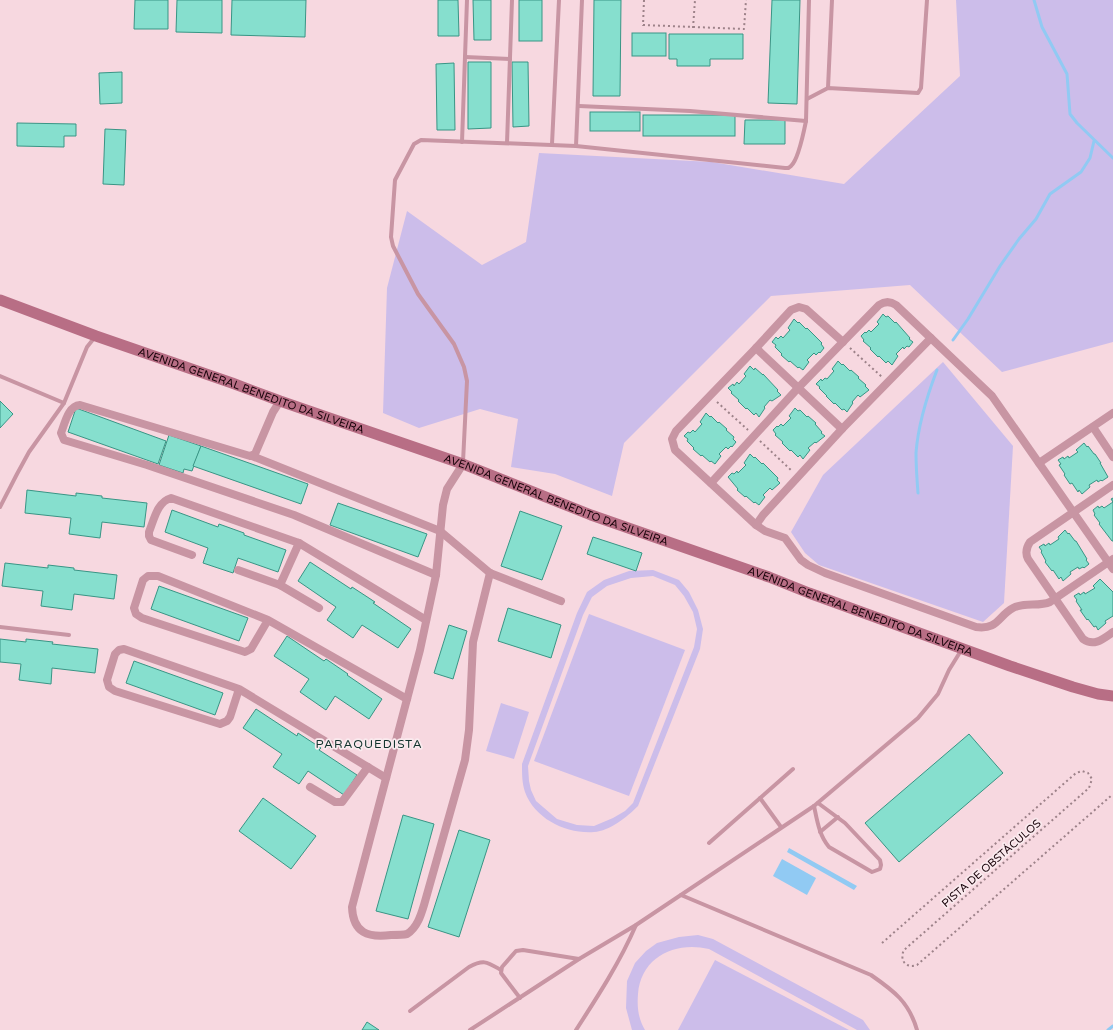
<svg xmlns="http://www.w3.org/2000/svg" width="1113" height="1030" viewBox="0 0 1113 1030" font-family="'Varela Round',sans-serif">
  <style>
    .green { fill: #ccbdea; fill-rule: evenodd }
    .water { fill: #91caf3 }
    .lines { fill: none; stroke-linecap: round; stroke-linejoin: round }
    .stream { stroke: #91caf3; stroke-width: 3 }
    .building { fill: #86dfce; stroke: #399585 }
    .path { stroke: #9d8289; stroke-width: 2; stroke-dasharray: 2 3; stroke-linecap: butt }
    .service { stroke: #c895a3; stroke-width: 4 }
    .minor { stroke: #c895a3; stroke-width: 8 }
    .secondary { stroke: #b86e85; stroke-width: 11 }
    .labels { text-anchor: middle; stroke-width: 3.5; stroke-linejoin: round; paint-order: stroke }
    .street-label { font-size: 11px; fill: #19030a; stroke: #faeaee }
    .neighbourhood-label { font-size: 12px; letter-spacing: 1px; fill: #13342e; stroke: #faeaee }
  </style>
  <rect width="100%" height="100%" fill="#f7d8e0"/>
  <g class="green">
    <polygon points="956,0 1113,0 1113,342 1002,372 910,285 771,296 624,443 612,496 555,474 511,467 518,419 480,409 419,428 383,413 387,288 407,211 482,265 526,242 539,153 712,162 844,184 960,76"/>
    <polygon points="943,362 1013,446 1004,603 983,622 819,565 805,553 791,532 823,475"/>
    <path d="M653,570l26,10 10,12 9,18 5,19 -3,20 -62,157c-11,11 -28,25 -44,26 -28,2 -59,-13 -69,-40 -3,-9 -3,-18 -3,-28l55,-151 10,-21 17,-12 25,-9zM653,576l22,9 9,11 9,16 4,17 -3,18 -61,156 -8,8 -12,7 -19,8 -17,-1 -20,-6 -21,-18 -5,-11 -2,-9 -1,-15 55,-151 9,-18 15,-11 24,-8z"/>
    <polygon points="589,614 685,650 629,796 534,761"/>
    <polygon points="501,703 529,712 514,759 486,751"/>
    <path d="M698,935l15,4 150,81 7,10h-13l-148,-81c-34,-8 -68,8 -71,45 -1,13 0,24 7,36h-13l-6,-22 1,-27 8,-18 11,-12 11,-8 22,-6z"/>
    <polygon points="715,960 849,1030 678,1030"/>
  </g>
  <g class="water">
    <polygon points="789,848 857,886 854,890 787,852"/>
    <polygon points="782,859 816,878 807,895 773,876"/>
  </g>
  <g class="lines">
    <g class="stream">
      <polyline points="1034,0 1042,27 1067,74 1070,114 1077,123 1113,158"/>
      <polyline points="953,340 968,319 1000,266 1019,239 1036,219 1050,194 1081,172 1090,158 1094,141"/>
      <path d="M918,493c-1,-13 -2,-26 -2,-40 2,-27 11,-57 21,-83"/>
      <polyline points="1108,1030 1113,1026"/>
    </g>
  </g>
  <g class="building">
    <polygon points="135,0 168,0 168,29 134,29"/>
    <polygon points="177,0 222,0 222,33 176,32"/>
    <polygon points="232,0 306,0 305,37 231,35"/>
    <polygon points="438,0 458,0 459,36 438,36"/>
    <polygon points="473,0 491,0 491,40 474,40"/>
    <rect x="519" y="0" width="23" height="41"/>
    <polygon points="594,0 621,0 620,96 593,96"/>
    <polygon points="772,0 800,0 797,104 768,103"/>
    <rect x="632" y="33" width="34" height="23"/>
    <polygon points="669,34 743,34 743,59 710,59 710,66 677,66 677,59 669,59"/>
    <polygon points="468,62 491,62 491,128 468,129"/>
    <polygon points="512,62 528,62 529,126 513,127"/>
    <polygon points="454,63 455,130 437,130 436,64"/>
    <polygon points="122,72 122,103 100,104 99,73"/>
    <rect x="590" y="112" width="50" height="19"/>
    <rect x="643" y="115" width="92" height="21"/>
    <polygon points="745,120 785,120 785,144 744,144"/>
    <polygon points="17,123 76,124 76,136 64,136 64,147 17,146"/>
    <polygon points="105,129 126,130 124,185 103,184"/>
    <polygon points="883,314 886,317 888,316 895,323 896,322 910,338 909,339 913,342 909,347 907,346 904,349 903,347 896,354 898,356 892,365 888,361 886,363 879,356 878,357 870,349 871,348 863,341 864,340 861,336 865,332 866,333 869,330 871,332 879,324 877,322"/>
    <polygon points="794,319 798,323 799,322 806,329 807,328 822,343 821,344 824,348 820,353 819,352 816,355 814,353 807,360 809,362 803,370 799,367 798,368 790,361 789,362 781,355 782,354 775,347 776,345 772,342 776,337 778,339 781,336 783,338 790,330 788,328"/>
    <polygon points="838,361 842,365 843,364 850,371 851,370 859,377 858,378 866,385 865,386 869,390 860,397 858,395 852,402 853,403 847,412 844,409 842,410 835,403 834,404 826,396 827,396 819,388 820,387 816,384 821,379 822,381 825,378 827,379 834,371 832,369"/>
    <polygon points="750,366 754,370 755,368 763,375 763,374 778,390 777,391 781,395 772,401 770,400 764,407 765,408 759,417 756,413 754,415 747,408 746,409 738,401 739,400 731,393 732,392 728,388 733,384 734,386 737,382 739,384 746,376 744,374"/>
    <polygon points="0,401 13,414 0,428"/>
    <polygon points="76,408 166,441 158,464 68,432"/>
    <polygon points="795,408 798,411 800,410 807,417 808,416 816,423 815,424 822,432 821,433 825,436 816,443 815,442 808,448 810,450 803,459 800,455 798,457 791,450 790,451 782,443 783,442 775,435 776,434 773,430 777,426 778,427 781,424 783,426 791,418 789,416"/>
    <polygon points="706,413 710,417 711,416 718,423 719,422 727,429 726,430 734,437 733,439 736,442 732,447 731,446 728,449 726,447 719,454 721,456 715,464 711,461 710,462 702,455 701,456 693,449 694,448 687,441 688,439 684,436 688,432 690,433 693,430 695,432 702,424 700,422"/>
    <polygon points="169,435 201,446 192,471 184,469 183,473 159,465"/>
    <polygon points="1084,443 1087,447 1088,446 1094,454 1095,454 1101,463 1100,463 1108,477 1102,481 1101,480 1098,482 1097,480 1089,485 1090,487 1082,494 1079,490 1078,492 1072,483 1070,484 1064,475 1065,474 1059,465 1061,464 1058,460 1063,457 1064,459 1068,456 1069,458 1078,452 1076,450"/>
    <polygon points="201,446 308,484 301,504 193,466"/>
    <polygon points="750,454 754,458 755,457 762,464 763,463 778,478 777,480 780,483 772,490 770,488 763,495 765,497 759,505 755,502 754,503 746,496 745,497 737,490 738,489 728,477 732,473 734,474 737,471 738,473 746,465 744,463"/>
    <polygon points="27,490 76,496 76,493 102,496 102,498 147,503 144,527 102,522 100,538 69,534 71,518 25,513"/>
    <polygon points="1113,498 1113,541 1112,541 1099,524 1100,523 1094,515 1095,514 1093,510 1098,506 1099,508 1102,506 1104,508 1113,502 1111,499"/>
    <polygon points="338,503 427,534 418,557 330,525"/>
    <polygon points="172,510 218,527 219,524 244,533 244,535 286,550 278,572 238,558 233,573 203,563 208,548 165,532"/>
    <polygon points="520,511 562,526 542,580 501,566"/>
    <polygon points="1065,530 1068,534 1069,533 1075,541 1076,541 1087,559 1086,560 1089,564 1084,568 1083,567 1079,569 1078,567 1070,572 1071,574 1063,581 1061,577 1059,579 1053,570 1052,571 1045,562 1046,561 1041,552 1042,551 1039,547 1044,544 1045,546 1049,543 1050,545 1059,539 1058,537"/>
    <polygon points="593,537 642,553 636,571 587,554"/>
    <polygon points="310,562 351,589 352,587 375,602 373,603 411,629 398,648 362,625 353,638 327,620 336,607 298,581"/>
    <polygon points="5,563 48,568 48,565 74,568 74,570 117,575 114,599 74,594 72,610 41,606 43,591 2,586"/>
    <polygon points="1100,579 1113,592 1113,616 1105,621 1106,623 1098,630 1096,626 1094,627 1088,619 1087,620 1080,610 1082,610 1076,601 1077,600 1074,596 1079,593 1080,595 1084,592 1085,594 1095,588 1093,586"/>
    <polygon points="159,586 248,618 239,641 151,609"/>
    <polygon points="508,608 561,625 551,658 498,641"/>
    <polygon points="449,625 467,631 453,679 434,673"/>
    <polygon points="287,636 324,661 326,659 348,674 347,675 382,699 369,719 335,696 326,710 300,692 309,679 274,656"/>
    <polygon points="0,639 26,642 26,639 53,642 52,644 98,649 95,673 52,668 51,684 19,680 21,664 0,662"/>
    <polygon points="134,661 223,693 215,715 126,683"/>
    <polygon points="256,709 297,736 298,733 321,748 319,750 357,775 344,795 308,771 299,784 273,767 282,754 243,728"/>
    <polygon points="969,734 1003,773 899,862 865,823"/>
    <polygon points="263,798 316,836 291,869 239,831"/>
    <polygon points="403,815 434,824 408,919 376,911"/>
    <polygon points="459,830 490,840 459,937 428,927"/>
    <polygon points="367,1022 379,1030 362,1030"/>
  </g>
  <g class="lines">
    <g class="path">
      <polyline points="644,0 643,25 744,29 746,0"/>
      <polyline points="693,28 695,0"/>
      <polyline points="850,348 882,377"/>
      <polyline points="717,402 748,430"/>
      <polyline points="760,441 792,471"/>
      <path d="M882,943l194,-170 6,-2 6,2 4,6 -3,9 -185,162c-5,10 2,19 13,15l195,-170"/>
    </g>
    <g class="service">
      <polyline points="465,57 510,59"/>
      <polyline points="828,88 832,0"/>
      <polyline points="807,99 828,88 918,93 921,88 927,0"/>
      <polyline points="579,106 690,111 806,121 809,0"/>
      <polyline points="462,142 467,0"/>
      <polyline points="507,143 512,0"/>
      <polyline points="552,144 559,0"/>
      <polyline points="576,146 582,0"/>
      <polyline points="0,376 64,403"/>
      <path d="M463,462l4,-81 -3,-14 -10,-23 -36,-50 -25,-48 -2,-9 4,-57 19,-36 7,-4 155,6 209,22c3,0 3,1 6,-2 7,-6 13,-35 15,-45"/>
      <polyline points="0,507 17,474 29,452 64,403 87,347 95,337"/>
      <polyline points="0,627 69,635"/>
      <polyline points="760,798 781,827"/>
      <path d="M814,806c3,14 5,29 15,41l43,25 8,-3 1,-4 -1,-5 -35,-37 -27,-20"/>
      <polyline points="820,832 838,817"/>
      <polyline points="709,843 793,769"/>
      <path d="M681,895l190,80c23,16 38,27 46,55"/>
      <polyline points="520,998 501,973 502,967 516,951 523,950 579,959"/>
      <path d="M410,1011l59,-44c15,-8 18,-5 32,3"/>
      <polyline points="470,1030 579,959 636,925 814,806 918,718 938,694 949,670 962,649"/>
      <path d="M576,1030c22,-34 44,-68 60,-105"/>
    </g>
    <g class="minor">
      <path d="M843,342l-37,-33 -7,-2 -8,3 -35,38 -80,83 -4,8 3,11 81,75 9,6 20,7 16,22 7,5 17,8 151,54c22,3 22,-11 37,-19 11,-6 26,-1 37,-6l63,-43"/>
      <polyline points="756,348 842,429"/>
      <path d="M280,401l-7,11 -18,42 -5,2 -170,-51c-12,1 -15,18 -19,28l3,7 83,25 147,50 142,60"/>
      <polyline points="1093,427 1113,457"/>
      <polyline points="252,456 440,531 490,573 561,601"/>
      <polyline points="1039,463 1113,413"/>
      <path d="M463,464l-16,25 -4,16 -7,70 -16,75 -68,257c1,26 16,31 39,28 5,0 12,0 16,-1 10,-6 14,-19 17,-29l41,-145 4,-30 4,-88 17,-69"/>
      <path d="M711,483l87,-95 81,-83c6,-4 11,-4 17,0l96,91 121,173"/>
      <path d="M1113,485l-83,57c-4,6 -5,11 -2,17l55,80c11,8 20,0 30,-7"/>
      <polyline points="756,525 763,515 842,429 931,338"/>
      <path d="M192,555l-41,-15 -2,-4v-4c5,-12 8,-30 22,-34l128,45 127,77"/>
      <polyline points="238,570 280,585 319,608"/>
      <polyline points="280,585 299,543"/>
      <polyline points="268,620 251,649 245,652 142,618 136,614 134,608 143,580 148,576 158,576 268,620 407,699"/>
      <polyline points="239,689 230,717 227,721 220,724 115,691 109,687 107,680 115,654 119,650 124,649 239,689 386,778"/>
      <polyline points="310,787 335,802 342,802 368,767"/>
    </g>
    <path class="secondary" id="s1" d="M0,300l96,36 136,47 48,18 183,63 128,51 178,62 40,16 201,73 63,21 25,7 15,2"/>
  </g>
  <g class="labels">
    <g class="street-label">
      <text dy="4" stroke="none"><textPath href="#s1" startOffset="267">AVENIDA GENERAL BENEDITO DA SILVEIRA</textPath></text>
      <text dy="4" stroke="none"><textPath href="#s1" startOffset="591">AVENIDA GENERAL BENEDITO DA SILVEIRA</textPath></text>
      <text dy="4" stroke="none"><textPath href="#s1" startOffset="915">AVENIDA GENERAL BENEDITO DA SILVEIRA</textPath></text>
      <text transform="translate(991 863) rotate(-41)" y="4">PISTA DE OBSTÁCULOS</text>
    </g>
    <g class="neighbourhood-label">
      <text x="369" y="748">PARAQUEDISTA</text>
    </g>
  </g>
</svg>
